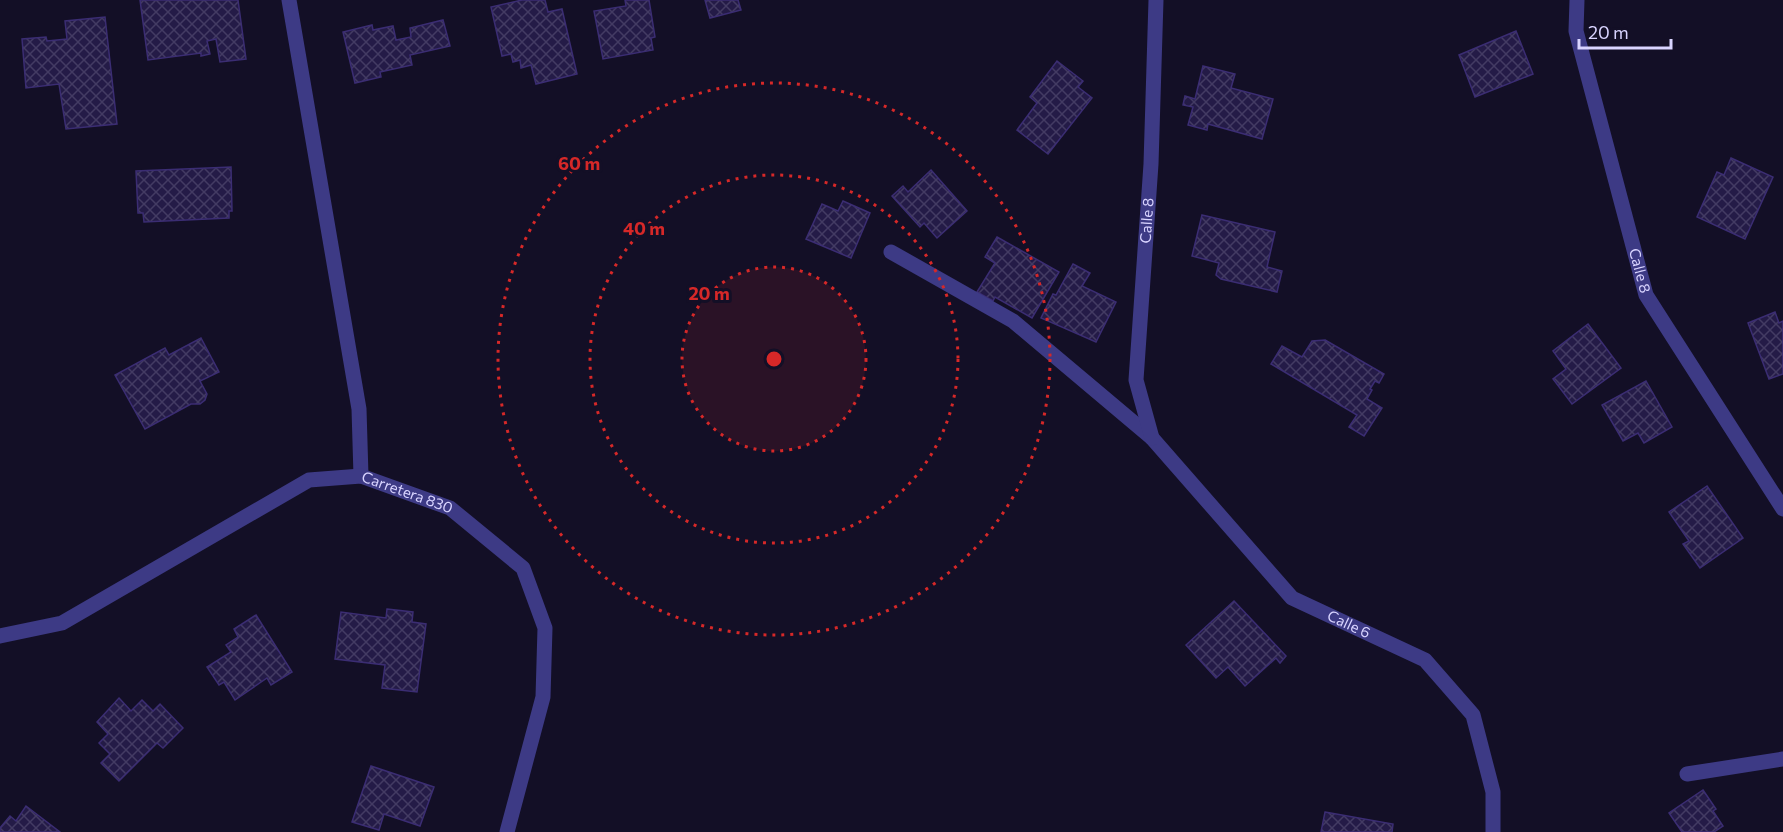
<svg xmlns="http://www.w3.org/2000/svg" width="1783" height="832" viewBox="0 0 1783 832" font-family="Commissioner,sans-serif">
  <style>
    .building { fill: url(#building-cross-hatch); stroke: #3b2d73; stroke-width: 1.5 }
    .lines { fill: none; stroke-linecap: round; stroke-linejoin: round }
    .minor { stroke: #3d3a85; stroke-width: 15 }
    .ring { fill: none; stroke: #d62828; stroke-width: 3; stroke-dasharray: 3 6 }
    .labels { text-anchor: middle; stroke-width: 6; stroke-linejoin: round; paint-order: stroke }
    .street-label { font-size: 15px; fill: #d9d4ff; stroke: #130f26 }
    .centre { fill: #d62828; stroke: #130f26; stroke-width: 3 }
    .ring-label { font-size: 18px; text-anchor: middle; font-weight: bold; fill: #d62828; stroke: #130f26; stroke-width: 6; stroke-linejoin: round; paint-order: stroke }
  </style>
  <defs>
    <pattern id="building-cross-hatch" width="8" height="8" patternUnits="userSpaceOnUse" patternTransform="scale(1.5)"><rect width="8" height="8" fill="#241b47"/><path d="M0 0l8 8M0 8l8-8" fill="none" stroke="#433b63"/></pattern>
  </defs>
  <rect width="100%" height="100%" fill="#130f26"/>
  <g class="building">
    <polygon points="140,0 238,0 246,59 220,62 216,39 207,41 210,54 201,56 201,53 148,60"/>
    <polygon points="522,0 545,0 548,12 562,9 577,74 536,84 531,65 521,68 520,60 513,62 511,54 502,56 491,7"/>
    <polygon points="625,0 649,0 655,37 651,38 653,50 603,59 594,11 626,6"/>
    <polygon points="705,0 738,0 741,10 710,18"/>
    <polygon points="105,17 117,124 66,129 59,84 26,88 22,39 46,37 47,41 67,39 65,21"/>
    <polygon points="443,20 450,46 410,55 412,65 380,72 381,77 355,83 343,32 372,25 373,30 393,26 396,40 411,37 410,28"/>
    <polygon points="1516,31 1533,74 1475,97 1459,55"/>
    <polygon points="1057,61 1083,81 1078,87 1092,98 1048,154 1017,130 1037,103 1030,97"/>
    <polygon points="1203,66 1235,74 1231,88 1273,99 1262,139 1208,124 1207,130 1188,125 1193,107 1183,105 1185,96 1195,99"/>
    <polygon points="1731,158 1773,177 1745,239 1697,217 1717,172 1724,175"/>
    <polygon points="231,167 232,211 229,211 229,218 144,222 143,213 138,213 136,171"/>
    <polygon points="931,170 967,211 937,238 924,223 920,227 892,196 903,186 908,192"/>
    <polygon points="843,201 870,213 851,258 806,239 822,204 838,211"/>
    <polygon points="1202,215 1275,232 1267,267 1282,271 1277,292 1221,279 1216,275 1219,263 1192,256"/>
    <polygon points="997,237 1059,272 1032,318 995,297 993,301 977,292 995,263 985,257"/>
    <polygon points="1073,264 1090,273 1082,286 1116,302 1096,342 1041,318 1053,294 1056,295"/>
    <polygon points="1775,312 1779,323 1783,321 1783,374 1769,379 1748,323"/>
    <polygon points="1588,324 1621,368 1572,404 1553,379 1566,369 1553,351"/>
    <polygon points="201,338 219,372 200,381 207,394 205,400 200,404 191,404 145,429 115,375 165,348 169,355"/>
    <polygon points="1325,340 1384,374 1379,383 1375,381 1370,389 1372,390 1367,399 1382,408 1364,436 1349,427 1357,415 1271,364 1282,346 1302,357 1312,341"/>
    <polygon points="1646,381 1672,427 1644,443 1638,433 1623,441 1602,405"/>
    <polygon points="1707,486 1743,538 1700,568 1683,544 1689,541 1669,512"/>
    <polygon points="1234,601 1286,656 1280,663 1276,658 1245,686 1228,667 1216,678 1186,645"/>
    <polygon points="387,609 413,612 412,622 426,624 417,692 382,688 385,665 335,659 341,612 386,618"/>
    <polygon points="256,615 292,672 271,685 267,678 235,700 224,682 219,685 207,667 231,652 226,645 238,637 234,629"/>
    <polygon points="119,698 131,711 142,700 153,711 160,704 183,728 163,748 157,743 119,781 101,763 110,754 99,743 108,734 97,722"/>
    <polygon points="371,766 434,787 420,826 384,814 379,830 352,822"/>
    <polygon points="1703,790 1716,809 1713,811 1723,826 1714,832 1682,832 1669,813"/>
    <polygon points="26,806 60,832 0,832 0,828 10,816 16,821"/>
    <polygon points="1325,812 1393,824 1392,832 1321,832"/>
  </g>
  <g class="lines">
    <g class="minor">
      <polyline points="289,0 359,409 361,476"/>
      <path id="s1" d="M1577,0l-1,31 70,264 137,214"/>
      <path id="s2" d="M891,252l122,69 139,117 140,160 133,62 48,55 20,77v40"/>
      <path id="s3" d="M1152,438l-16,-58 15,-216 5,-164"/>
      <path id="s4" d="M0,636l62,-13 247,-143 52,-4 89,32 73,60 22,60 -2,69 -36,135"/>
      <polyline points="1687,774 1783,759"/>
    </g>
  </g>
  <circle cx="774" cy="359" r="92" fill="#d62828" fill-opacity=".12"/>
  <g class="ring">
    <circle cx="774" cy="359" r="92"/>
    <circle cx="774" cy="359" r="184"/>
    <circle cx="774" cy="359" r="276"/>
  </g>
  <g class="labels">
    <g class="street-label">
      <text dy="5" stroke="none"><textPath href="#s3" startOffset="220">Calle 8</textPath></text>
      <text dy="5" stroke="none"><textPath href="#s1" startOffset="279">Calle 8</textPath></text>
      <text dy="5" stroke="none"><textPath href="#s4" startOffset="450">Carretera 830</textPath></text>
      <text dy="5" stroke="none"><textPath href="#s2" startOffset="597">Calle 6</textPath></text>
    </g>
  </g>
  <circle cx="774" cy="359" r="9" class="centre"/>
  <g class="ring-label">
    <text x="579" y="170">60 m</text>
    <text x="644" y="235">40 m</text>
    <text x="709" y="300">20 m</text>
  </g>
  <path d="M1579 39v9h92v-9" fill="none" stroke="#d9d4ff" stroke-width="3"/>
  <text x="1588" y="39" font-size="18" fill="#d9d4ff" stroke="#130f26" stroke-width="4.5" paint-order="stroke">20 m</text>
</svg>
